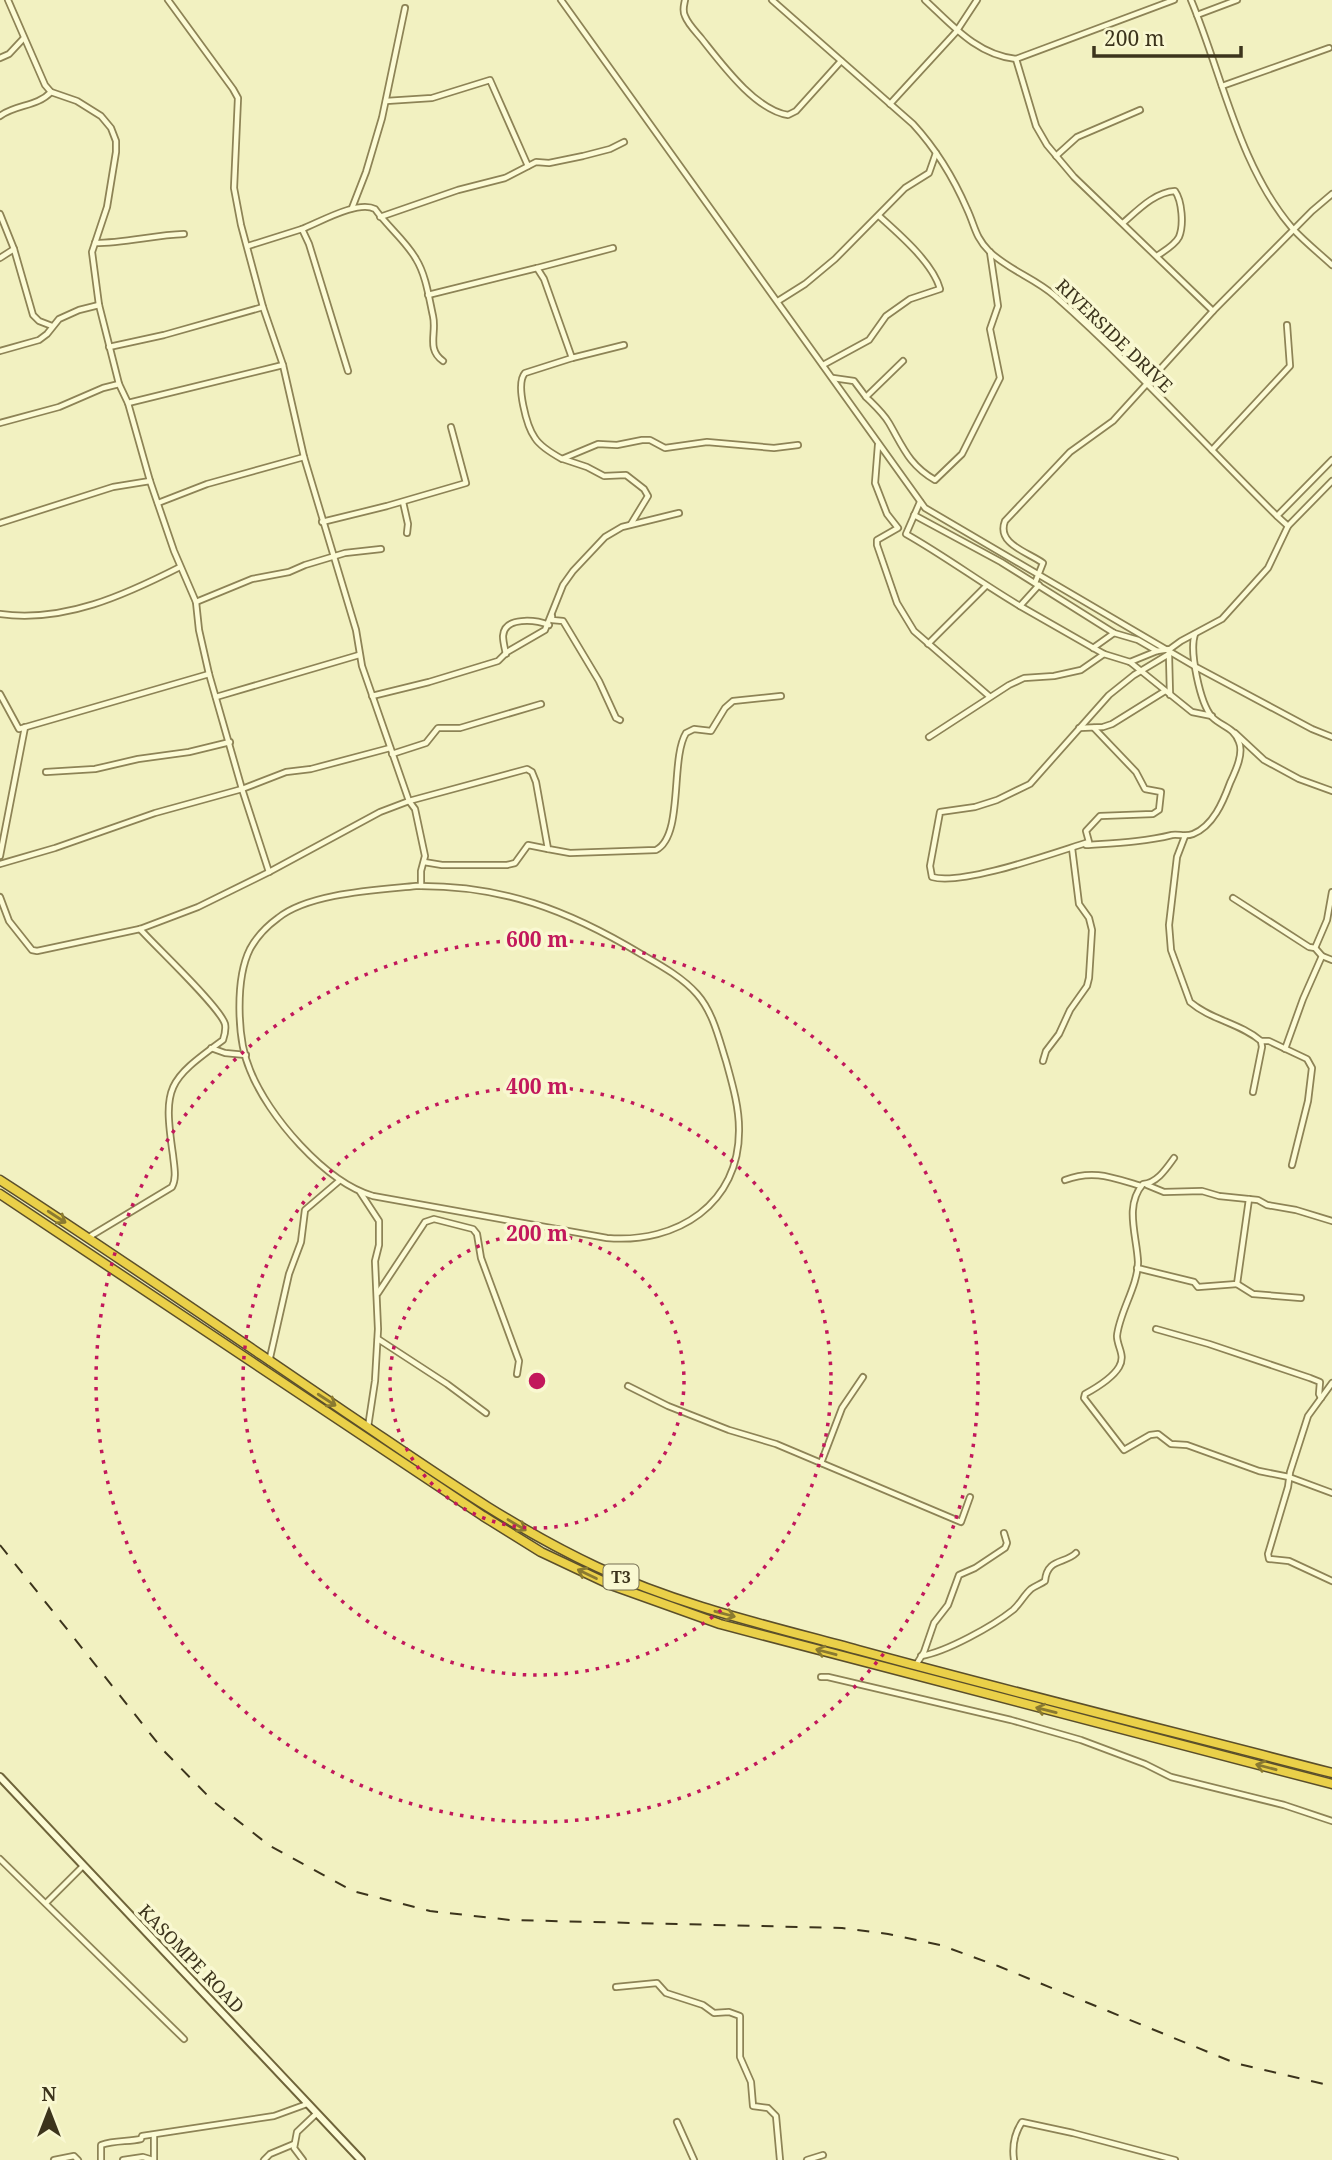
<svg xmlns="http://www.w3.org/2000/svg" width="1332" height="2160" viewBox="0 0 1332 2160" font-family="'Noto Serif',serif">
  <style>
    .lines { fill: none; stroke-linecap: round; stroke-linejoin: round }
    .street-casing { stroke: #8d8356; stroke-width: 8 }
    .secondary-casing { stroke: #6f643a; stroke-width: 10 }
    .highway-casing { stroke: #5b4f2b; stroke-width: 11 }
    .street { stroke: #fcfbd5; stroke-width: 4.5 }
    .secondary { stroke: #fcfbd5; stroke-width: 6 }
    .highway { stroke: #ead049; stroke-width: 8 }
    .rail { stroke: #3c341c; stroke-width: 2; stroke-dasharray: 12 12; stroke-linecap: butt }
    .oneway { stroke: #8a7a30 }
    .ring { fill: none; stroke: #c2185b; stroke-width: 3.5; stroke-dasharray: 3.5 7 }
    .labels { text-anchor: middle; stroke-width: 7; stroke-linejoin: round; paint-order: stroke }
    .shield { fill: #f9f8d1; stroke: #756f52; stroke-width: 2 }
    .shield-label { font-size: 16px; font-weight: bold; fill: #3c341c }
    .street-label { font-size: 18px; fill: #3c341c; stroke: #f9f8d1 }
    .centre { fill: #c2185b; stroke: #f9f8d1; stroke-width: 3.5 }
    .ring-label { font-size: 21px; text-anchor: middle; font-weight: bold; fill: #c2185b; stroke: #f9f8d1; stroke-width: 7; stroke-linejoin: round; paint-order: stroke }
  </style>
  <rect width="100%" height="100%" fill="#f2f1c1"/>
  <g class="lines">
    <defs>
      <g id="street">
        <polyline points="8,0 45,85 51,92 77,101 101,116 111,128 116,141 116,152 107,207 92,252 99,305 119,384 128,403 150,481 174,551 196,602 199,630 209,674 242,789 269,872"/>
        <polyline points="168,0 233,89 238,98 234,188 241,225 263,307 283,365 304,457 356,630 362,666 409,801 415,809 425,856 421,871 421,886"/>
        <polyline points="561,0 925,508 1196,667 1312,729 1332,737"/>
        <path d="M685,0c-1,6 -3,10 0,16 3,8 11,16 16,22 20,25 54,72 87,77l8,-4 45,-50"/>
        <path d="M772,0l141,124c23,25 41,55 54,85 8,17 8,28 22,42 19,19 46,27 66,45 78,69 148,147 222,220l11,10 44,-45"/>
        <path d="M925,0c27,25 52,55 91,59l158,-59"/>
        <path d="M1191,0c31,74 48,167 102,229 12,13 26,24 39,36"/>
        <polyline points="1197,15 1237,0"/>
        <polyline points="0,58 9,54 23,39"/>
        <polyline points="1016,59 1036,126 1047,145 1074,177 1213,311"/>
        <polyline points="1222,86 1329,48"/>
        <polyline points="386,101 432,98 490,80 528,166"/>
        <polyline points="890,104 956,32 977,0"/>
        <path d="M0,116c16,-12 37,-9 51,-24"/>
        <polyline points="1056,156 1077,137 1140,110"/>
        <polyline points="352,208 366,172 382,118 405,8"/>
        <polyline points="0,214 14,249 0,258"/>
        <polyline points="380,217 458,190 505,178 536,162 549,163 583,156 610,149 624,142"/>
        <path d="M1123,223c15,-13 32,-31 52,-32 7,10 9,34 4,46 -4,8 -15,14 -22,19"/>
        <path d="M302,229c18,-7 56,-29 73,-20 12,17 31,32 41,50 10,16 13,39 17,57 4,17 -7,33 10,45"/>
        <path d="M95,243c30,0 59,-8 89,-9"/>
        <polyline points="248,246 302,229 309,244 348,371"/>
        <polyline points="14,249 33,315 39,321 52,326"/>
        <polyline points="537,268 613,248"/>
        <polyline points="428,295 537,268 544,279 572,358 624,345"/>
        <polyline points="778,301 805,284 835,259 905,188 929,173 936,153"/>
        <polyline points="109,347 164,335 263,307"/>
        <polyline points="0,351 39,340 47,334 59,319 79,310 99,305"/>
        <path d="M572,358l-47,15c-10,11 2,54 10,65 5,8 18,16 27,21l36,-15 19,1 25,-5h8l15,8 42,-6 67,6 24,-3"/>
        <path d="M903,361l-37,36c8,8 17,16 23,26 14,24 20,42 46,57l27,-26 38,-76 -10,-49 8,-23 -8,-54"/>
        <path d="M823,365l46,-25 17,-24 24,-17 30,-10c-7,-26 -41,-55 -61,-73"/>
        <polyline points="833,378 854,381 866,397"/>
        <polyline points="128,403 283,365"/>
        <polyline points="0,423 59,407 103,388 119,384"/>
        <polyline points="878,445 875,483 887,514 898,528 877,540 877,545 897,603 914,631 989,696"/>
        <polyline points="1212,450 1290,366 1287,325"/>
        <polyline points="563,459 587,467 604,476 626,475 644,489 648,496 631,524"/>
        <polyline points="403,502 408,524 407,533"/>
        <path d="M920,502l-14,32c39,22 75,49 114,72"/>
        <polyline points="158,503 207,484 304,457"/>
        <polyline points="914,515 1001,562 1114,633 1138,640 1157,651"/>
        <polyline points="1277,516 1332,460"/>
        <polyline points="322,522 387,506 466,483 451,427"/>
        <polyline points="0,523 113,487 150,481"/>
        <path d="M1035,583l8,-20c-15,-11 -47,-19 -38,-42l65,-69 43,-31 100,-110 99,-100 20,-17"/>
        <polyline points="1039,585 1020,606 1104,654 1130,662 1192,712 1212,716"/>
        <polyline points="196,602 252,579 289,572 305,565 345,553 381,549"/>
        <path d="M0,614c64,9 125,-19 180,-47"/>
        <polyline points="552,616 552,620 563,621 599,681 616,718 620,720"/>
        <polyline points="928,644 986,586"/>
        <polyline points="1093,648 1114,633"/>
        <path d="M506,654c-1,-5 -3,-12 -3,-18 1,-20 33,-16 46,-11"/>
        <polyline points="1169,655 1170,695"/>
        <polyline points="1130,662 1157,651 1170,649 1181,641 1222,619 1268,568 1288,526"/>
        <polyline points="0,694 19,729 209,674"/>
        <polyline points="372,696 429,682 498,661 507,652 545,630 563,585 573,571 605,537 622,527 679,513"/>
        <polyline points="216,697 359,655"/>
        <polyline points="1079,728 1103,727 1112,724 1165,691"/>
        <path d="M1094,728l42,44 9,17 16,3 -2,18 -6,4 -53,2 -14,15 3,11c-33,10 -126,44 -157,35l-2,-11 10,-54 35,-5 22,-7 33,-16 79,-89 25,-20 35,-21"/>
        <polyline points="1235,733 1264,760 1299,779 1332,791"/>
        <polyline points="929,737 1009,685 1024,678 1054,676 1081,670 1104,654"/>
        <polyline points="392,754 426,743 438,728 460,728 541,704"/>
        <polyline points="46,772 95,769 138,759 189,752 230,742"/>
        <path d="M1185,836l-8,21 -8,68 2,25 19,52c21,18 50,21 71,39l1,6 -9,45"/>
        <path d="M1086,845c29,-2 58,-3 86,-10 7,-1 14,2 21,-1 20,-8 30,-32 37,-51 5,-11 14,-29 9,-41 -5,-15 -17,-15 -27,-25 -12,-14 -23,-66 -17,-83"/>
        <polyline points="0,856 25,727"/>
        <polyline points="424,862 442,865 507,865 515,863 528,845 548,849"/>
        <polyline points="0,864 55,848 155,813 242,789 286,772 311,769 390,748"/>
        <path d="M416,886c86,-1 152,24 225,68 19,11 41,23 56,40 16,18 22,45 29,67 6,22 13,45 13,68 1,75 -62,115 -132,109l-234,-42c-48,-14 -105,-80 -123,-126 -13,-30 -15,-91 0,-121 6,-11 17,-23 28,-31 31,-25 99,-28 138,-32z"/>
        <path d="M0,897l9,24 23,29 5,1 103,-22 58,-22 71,-35 111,-60 29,-11 118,-32 5,3 4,10 12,67 22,4 86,-3c28,-14 14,-91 30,-117l8,-4 17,2 14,-23 8,-7 48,-5"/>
        <polyline points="1233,898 1309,947 1315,948 1322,956 1332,960"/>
        <polyline points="1315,948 1327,920 1332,892"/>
        <polyline points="1261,1041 1269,1041 1307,1059 1312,1068 1308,1101 1292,1165"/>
        <polyline points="211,1048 225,1053 246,1055"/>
        <polyline points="1285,1049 1303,999 1322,956"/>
        <polyline points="1043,1061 1046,1051 1059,1034 1070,1010 1087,986 1089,978 1092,930 1089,918 1079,904 1072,848"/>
        <path d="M1174,1158c-8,11 -17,25 -31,26 -19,22 -6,52 -5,78 0,24 -19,51 -21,74 0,11 9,19 2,31 -6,10 -23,21 -34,27l-1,4 40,52 26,-15 8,-1 13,10 16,1 72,26 30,6 43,16"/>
        <path d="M1065,1180c29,-11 48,-2 76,6"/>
        <polyline points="1147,1185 1164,1192 1202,1191 1219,1196 1258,1200 1267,1205 1296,1210 1332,1221"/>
        <polyline points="360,1192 379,1221 379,1245 375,1261 378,1329 375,1381 368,1427"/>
        <path d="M89,1237l83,-50c5,-9 2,-21 1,-32 -10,-69 -6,-74 50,-115 2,-6 3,-11 2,-16 -5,-17 -70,-78 -85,-95"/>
        <polyline points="1137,1268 1194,1282 1198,1287 1237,1284 1249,1199"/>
        <polyline points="1237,1284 1253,1294 1301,1298"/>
        <polyline points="378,1293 425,1222 434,1219 473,1229 477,1234 481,1258 519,1361 517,1374"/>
        <polyline points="1156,1329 1209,1344 1310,1378 1320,1382 1319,1394 1321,1398"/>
        <polyline points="378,1339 447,1384 486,1413"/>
        <polyline points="269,1362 289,1274 301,1242 305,1210 339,1181"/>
        <polyline points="1332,1383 1308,1416 1290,1472 1288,1487 1268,1554 1269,1559 1289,1561 1332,1581"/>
        <polyline points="628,1386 668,1406 729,1430 776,1444 961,1522 970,1497"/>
        <polyline points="821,1463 842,1408 863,1377"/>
        <path d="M921,1656c25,-4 72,-30 92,-46 7,-6 11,-15 18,-21 4,-3 10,-5 14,-8 2,-23 20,-17 31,-28"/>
        <polyline points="916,1665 924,1652 934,1623 948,1605 959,1575 975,1568 1005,1548 1007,1543 1004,1533"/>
        <polyline points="821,1677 828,1677 1011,1720 1081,1740 1145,1764 1171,1777 1284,1805 1332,1821"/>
        <polyline points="0,1859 184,2039"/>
        <polyline points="46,1903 83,1866"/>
        <polyline points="616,1987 657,1983 666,1993 703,2005 714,2013 729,2012 740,2016 740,2057 751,2082 753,2106 768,2108 776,2116 780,2160"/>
        <polyline points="677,2122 694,2160"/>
        <polyline points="154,2135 154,2160"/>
        <polyline points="54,2160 74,2156 78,2160"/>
        <path d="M101,2160v-15c14,-5 27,-3 40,-6l1,-3 132,-20 33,-12"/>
        <polyline points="123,2160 143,2157 153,2160"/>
        <polyline points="264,2160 270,2154 294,2144"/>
        <polyline points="303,2160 294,2148 297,2132 317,2113"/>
        <polyline points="807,2160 823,2155"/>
        <path d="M1014,2160c-2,-14 0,-26 8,-38l51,11 102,27"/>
      </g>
      <polyline id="secondary" points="0,1777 361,2160"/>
      <g id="highway">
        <path d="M0,1180c116,75 230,154 345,232 82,55 162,113 252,155 83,39 173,59 261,83 158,43 316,82 474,123"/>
        <polyline points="0,1194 483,1516 541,1552 611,1585 720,1624 1332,1784"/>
      </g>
    </defs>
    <use href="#street" class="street-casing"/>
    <use href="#secondary" class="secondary-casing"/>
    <use href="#highway" class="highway-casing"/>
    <use href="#street" class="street"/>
    <use href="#secondary" class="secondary"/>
    <use href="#highway" class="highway"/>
    <polyline class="rail" points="0,1545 164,1751 214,1802 270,1846 353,1891 430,1911 510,1920 842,1928 888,1934 940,1945 998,1966 1235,2063 1332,2086"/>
  </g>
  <defs><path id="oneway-shaft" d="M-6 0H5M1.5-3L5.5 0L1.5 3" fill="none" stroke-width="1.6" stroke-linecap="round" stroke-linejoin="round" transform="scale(1.75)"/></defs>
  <g class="oneway">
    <use href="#oneway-shaft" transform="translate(57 1217) rotate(33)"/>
    <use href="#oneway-shaft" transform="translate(327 1400) rotate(33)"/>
    <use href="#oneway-shaft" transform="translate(517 1525) rotate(31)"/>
    <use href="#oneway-shaft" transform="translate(587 1574) rotate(-154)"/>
    <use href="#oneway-shaft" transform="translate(725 1614) rotate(15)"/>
    <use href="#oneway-shaft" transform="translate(826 1652) rotate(-165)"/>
    <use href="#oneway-shaft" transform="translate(1046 1710) rotate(-166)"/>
    <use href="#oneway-shaft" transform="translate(1266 1767) rotate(-165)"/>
  </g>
  <g class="ring">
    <circle cx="537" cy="1381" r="147"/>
    <circle cx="537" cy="1381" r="294"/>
    <circle cx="537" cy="1381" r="441"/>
  </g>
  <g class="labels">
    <rect class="shield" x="603.5" y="1564.5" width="35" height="25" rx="5"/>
    <g class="shield-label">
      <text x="621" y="1583">T3</text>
    </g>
    <g class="street-label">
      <text transform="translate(1114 336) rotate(44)" y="6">RIVERSIDE DRIVE</text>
      <text transform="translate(191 1959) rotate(46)" y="6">KASOMPE ROAD</text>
    </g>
  </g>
  <circle cx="537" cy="1381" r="10" class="centre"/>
  <g class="ring-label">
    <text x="537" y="947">600 m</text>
    <text x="537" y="1094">400 m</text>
    <text x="537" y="1241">200 m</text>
  </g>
  <g transform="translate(49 2111)" stroke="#f9f8d1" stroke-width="5" paint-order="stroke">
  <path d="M0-5L12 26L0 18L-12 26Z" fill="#3c341c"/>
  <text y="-10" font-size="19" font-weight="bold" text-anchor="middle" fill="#3c341c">N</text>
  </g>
  <path d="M1094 46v10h147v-10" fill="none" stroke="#3c341c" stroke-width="3.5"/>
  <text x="1104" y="46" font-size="21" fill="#3c341c" stroke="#f9f8d1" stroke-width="5" paint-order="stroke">200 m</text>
</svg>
